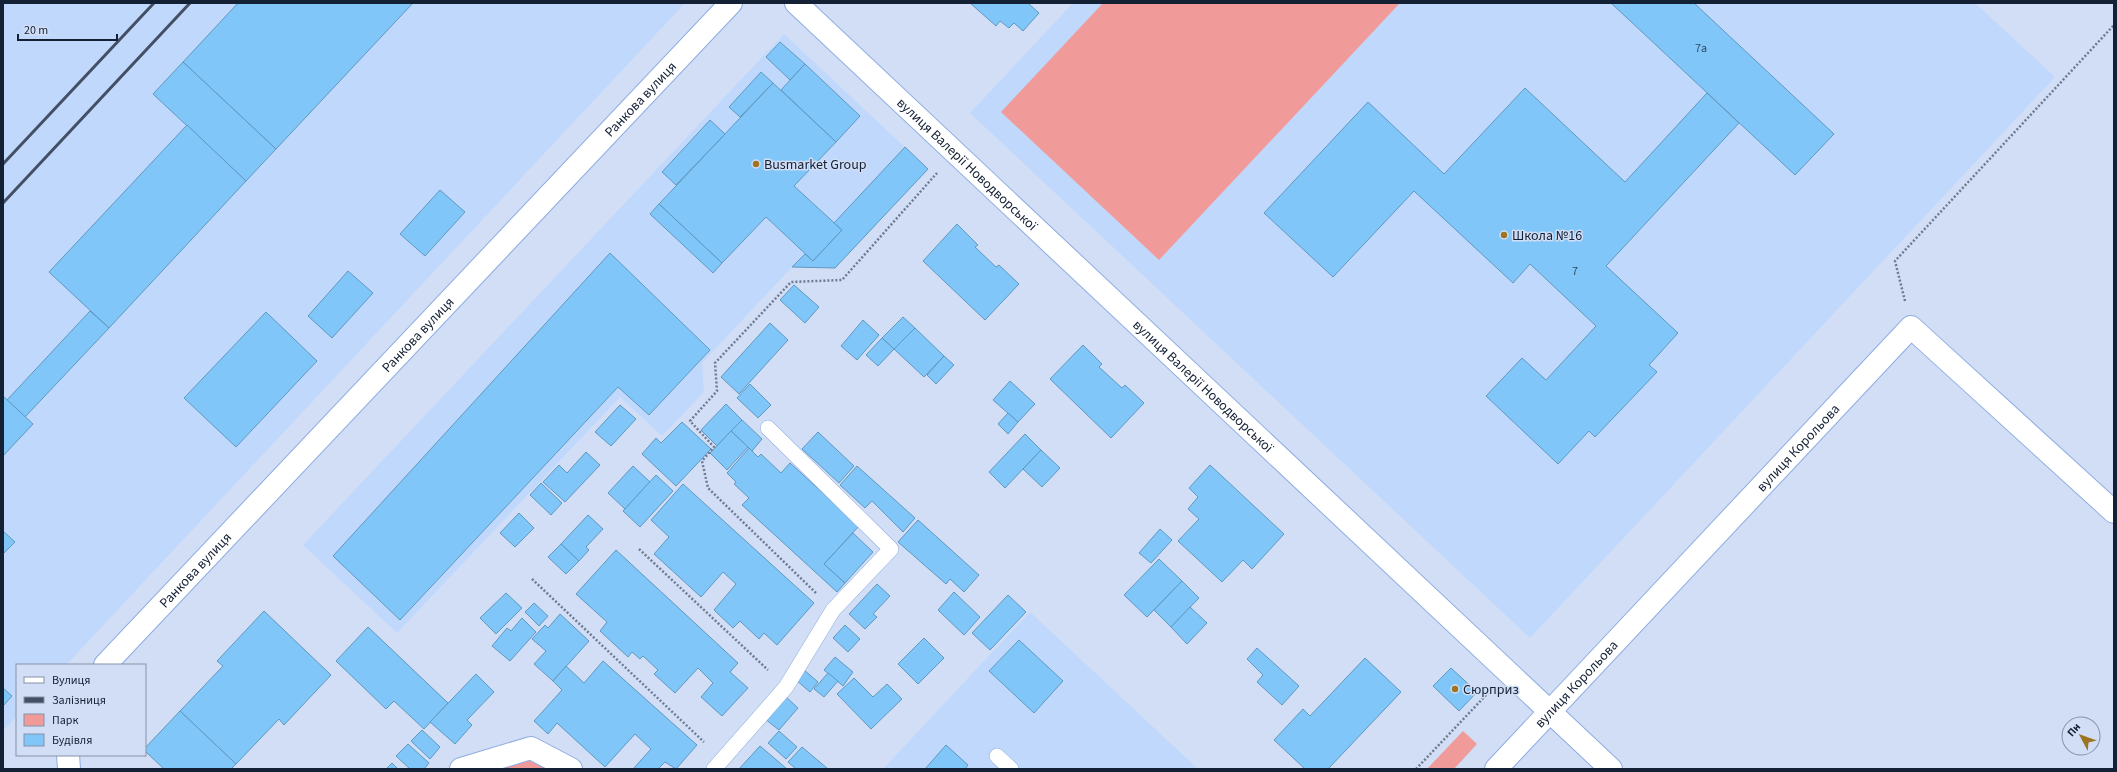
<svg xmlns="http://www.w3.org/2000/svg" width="2117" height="772" viewBox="0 0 2117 772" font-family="'Source Sans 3',sans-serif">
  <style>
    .built { fill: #c1d8fd }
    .green { fill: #f09a99 }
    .building { fill: #80c6f8; stroke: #5f98c1 }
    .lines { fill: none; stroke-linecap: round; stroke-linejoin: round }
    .service-casing { stroke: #8dade3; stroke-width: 16 }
    .minor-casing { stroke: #8dade3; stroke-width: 24 }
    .tertiary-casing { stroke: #8dade3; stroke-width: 24 }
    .path { stroke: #6e7a90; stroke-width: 2.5; stroke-dasharray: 2 2; stroke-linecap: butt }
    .service { stroke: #fff; stroke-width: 15 }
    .minor { stroke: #fff; stroke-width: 22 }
    .tertiary { stroke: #fff; stroke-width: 22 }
    .rail { stroke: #434f64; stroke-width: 3 }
    .poi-dot { fill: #9d7522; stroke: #d1def5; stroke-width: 1.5 }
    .labels { text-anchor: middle; stroke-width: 3; stroke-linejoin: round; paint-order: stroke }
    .number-label { font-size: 12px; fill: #2f4a65 }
    .street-label { font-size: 14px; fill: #142034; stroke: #d1def5 }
    .poi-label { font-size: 14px; fill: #142034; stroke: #d1def5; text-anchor: start }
  </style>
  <rect width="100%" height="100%" fill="#d1def5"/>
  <g class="built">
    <polygon points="3,3 685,3 66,665 17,665 17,716 3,731"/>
    <polygon points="1073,3 1975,3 2055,77 1530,638 970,113"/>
    <polygon points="784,34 928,169 835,268 792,267 702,363 704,392 662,436 620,397 397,633 303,545"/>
    <polygon points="1030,612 1198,769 883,769"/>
  </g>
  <g class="green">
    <polygon points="1103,3 1400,3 1159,260 1001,112"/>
    <polygon points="1463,731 1477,744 1454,769 1427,769"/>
    <polygon points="531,757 553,769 490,769"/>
  </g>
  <g class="building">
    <polygon points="238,3 413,3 276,149 183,62"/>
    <polygon points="970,3 1030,3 1029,4 1039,13 1023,31 1014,23 1009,28 1000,21 996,26"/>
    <polygon points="1611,3 1694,3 1834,134 1795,175"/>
    <polygon points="780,42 805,64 790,80 766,57"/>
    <polygon points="183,62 276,149 246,181 153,94"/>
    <polygon points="805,64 860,116 836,142 781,90"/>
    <polygon points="761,72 773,83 740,117 729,107"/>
    <polygon points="773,83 836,142 794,186 842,230 813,261 766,217 722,263 659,204"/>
    <polygon points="1525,88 1625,182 1707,93 1739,123 1606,266 1678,333 1649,365 1657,372 1595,437 1589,431 1558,464 1486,396 1522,358 1546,380 1596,326 1530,264 1513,283 1414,191 1333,277 1264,213 1368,102 1444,174"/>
    <polygon points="710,120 725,134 676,185 662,172"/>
    <polygon points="187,125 246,181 109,328 49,272"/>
    <polygon points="905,147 928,169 835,268 792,267 805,254 813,261 842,230 834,223"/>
    <polygon points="440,190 465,212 425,256 400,234"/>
    <polygon points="659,204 722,263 713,273 650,214"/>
    <polygon points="957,224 978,245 975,247 996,267 999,265 1019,284 985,320 923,261"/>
    <polygon points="610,253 710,350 649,415 618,387 400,620 333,556"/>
    <polygon points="348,271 373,293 332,338 308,316"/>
    <polygon points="794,285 819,307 805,323 780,300"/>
    <polygon points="90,311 109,328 25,417 7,400"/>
    <polygon points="266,312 317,361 236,447 184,398"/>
    <polygon points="903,317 915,328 894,349 882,338"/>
    <polygon points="863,320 879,335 857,360 841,346"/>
    <polygon points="770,323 788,340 739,394 721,377"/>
    <polygon points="915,328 944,356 924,377 894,349"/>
    <polygon points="882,338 894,349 878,366 866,355"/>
    <polygon points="1083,345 1102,364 1099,367 1122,388 1125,385 1144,403 1111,438 1050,379"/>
    <polygon points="944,356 954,365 936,384 927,375"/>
    <polygon points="1010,381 1035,404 1018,422 993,400"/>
    <polygon points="750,384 771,405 758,418 737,398"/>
    <polygon points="3,396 33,424 3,456"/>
    <polygon points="726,404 742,420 717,446 701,430"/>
    <polygon points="620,405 636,419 611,446 595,432"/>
    <polygon points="1008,413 1018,422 1008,434 998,424"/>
    <polygon points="742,420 762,439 752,451 731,431"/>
    <polygon points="682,422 711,449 676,486 642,454 656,438 661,443"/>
    <polygon points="731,431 748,447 727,470 710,453"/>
    <polygon points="818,432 854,466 839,483 802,449"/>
    <polygon points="1025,434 1041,450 1005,488 989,472"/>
    <polygon points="749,448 758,457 761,454 781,473 790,463 859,526 824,564 845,583 837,592 742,505 749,498 734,484 736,482 727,473"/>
    <polygon points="1041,450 1060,468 1042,487 1023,469"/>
    <polygon points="586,452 600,465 565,502 543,482 559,465 567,473"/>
    <polygon points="1210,465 1284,534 1252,569 1243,560 1222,582 1178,541 1199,519 1188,509 1198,497 1189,488"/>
    <polygon points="633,466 650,482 625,509 608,493"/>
    <polygon points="857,466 915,518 903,532 872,501 865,508 840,485"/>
    <polygon points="656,475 673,491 640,527 623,511"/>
    <polygon points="541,483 562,503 551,515 530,495"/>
    <polygon points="683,484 814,603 777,645 764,633 759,639 740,621 733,628 714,610 736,584 723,572 701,597 654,554 669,537 651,520"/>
    <polygon points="519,513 534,528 515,547 500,533"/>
    <polygon points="588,515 603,529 586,547 589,550 579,561 561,544"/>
    <polygon points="918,520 979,575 964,592 950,579 946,584 898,542"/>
    <polygon points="1160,529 1172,540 1151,563 1139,553"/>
    <polygon points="3,531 15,542 3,554"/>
    <polygon points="853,533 873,552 845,583 824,564"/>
    <polygon points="561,544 579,561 566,574 548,557"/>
    <polygon points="616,550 738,663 730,672 748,688 722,716 701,697 713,683 698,668 675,693 654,674 658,670 643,656 640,659 632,652 628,657 600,631 607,622 576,594"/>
    <polygon points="1159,559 1182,581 1147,617 1124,595"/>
    <polygon points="1182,581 1199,598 1171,627 1154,610"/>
    <polygon points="877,584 890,596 873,614 877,617 865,629 849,614"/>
    <polygon points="954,592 980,617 964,635 938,610"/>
    <polygon points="506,593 522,608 496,634 480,618"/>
    <polygon points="1008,595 1026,612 990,650 972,633"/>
    <polygon points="534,603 548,616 539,626 525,612"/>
    <polygon points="1190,607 1207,623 1187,644 1171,627"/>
    <polygon points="264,611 331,675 284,725 279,719 236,764 180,711 223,666 217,661"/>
    <polygon points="560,614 589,641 553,681 534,664 546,651 532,639 545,625 548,628"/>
    <polygon points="522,618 536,632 510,661 492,646 507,628 511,631"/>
    <polygon points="845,625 860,639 848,652 833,638"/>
    <polygon points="368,627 448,703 424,729 394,701 386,709 336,661"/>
    <polygon points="924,638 944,658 918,684 898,664"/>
    <polygon points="1019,640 1063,681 1034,713 989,671"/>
    <polygon points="1257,648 1299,686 1282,705 1257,682 1263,675 1247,659"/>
    <polygon points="835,657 853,672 843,686 824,670"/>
    <polygon points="1365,658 1401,692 1328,769 1305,769 1274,740 1303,709 1310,716"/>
    <polygon points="603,661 697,745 676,769 665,762 658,769 635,769 634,768 651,749 635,734 605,767 557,723 548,734 534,721 562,690 553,681 566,666 584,683"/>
    <polygon points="1451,668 1477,692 1459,711 1433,686"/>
    <polygon points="804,670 818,682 810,692 796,680"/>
    <polygon points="828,673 838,681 824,697 814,689"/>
    <polygon points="476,674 494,692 467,720 472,725 455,744 430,722"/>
    <polygon points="854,678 873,697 887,684 902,699 871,729 837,694"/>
    <polygon points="3,688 12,696 3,706"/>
    <polygon points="785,696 798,708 779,730 765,719"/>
    <polygon points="180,711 236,764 231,769 164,769 145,751 145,748"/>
    <polygon points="422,730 440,747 430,759 411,741"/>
    <polygon points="779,731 797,747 786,759 768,743"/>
    <polygon points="408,744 429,763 424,769 410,769 396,756"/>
    <polygon points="946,745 968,765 965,769 925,769"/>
    <polygon points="760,746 787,769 739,769"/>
    <polygon points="802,747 828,769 796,769 788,762"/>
    <polygon points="392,763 398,769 386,769"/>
  </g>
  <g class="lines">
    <defs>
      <g id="service">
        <polyline points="997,756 1011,769"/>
        <polyline points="714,769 786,687 833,610 891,549 768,428"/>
      </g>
      <g id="minor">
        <path id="s1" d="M796,3l815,766"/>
        <polyline points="461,769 531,748 571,769"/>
        <path id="s2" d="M1496,769l415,-442 203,185"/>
      </g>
      <g id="tertiary">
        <path id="s3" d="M105,665l626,-662"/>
        <polyline points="68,755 69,769"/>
      </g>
    </defs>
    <use href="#service" class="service-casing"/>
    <use href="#minor" class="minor-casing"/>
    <use href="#tertiary" class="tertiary-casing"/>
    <g class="path">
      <polyline points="1905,301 1895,261 2114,25"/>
      <polyline points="639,549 768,670"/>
      <polyline points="532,579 704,742"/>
      <polyline points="816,593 708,488 702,461 714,447 690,421 717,391 715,363 791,282 842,280 937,173"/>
      <polyline points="1416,769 1489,692"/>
    </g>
    <use href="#service" class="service"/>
    <use href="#minor" class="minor"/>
    <use href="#tertiary" class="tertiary"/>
    <g class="rail">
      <polyline points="3,164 154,3"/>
      <polyline points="3,203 190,3"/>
    </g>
  </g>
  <g class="poi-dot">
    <circle cx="756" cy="164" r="4"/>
    <circle cx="1504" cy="235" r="4"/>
    <circle cx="1455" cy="689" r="4"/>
  </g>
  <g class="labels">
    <g class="number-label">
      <text x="1701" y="52">7а</text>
      <text x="1575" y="275">7</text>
    </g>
    <g class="street-label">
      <text dy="5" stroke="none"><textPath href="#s3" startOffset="779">Ранкова вулиця</textPath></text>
      <text dy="5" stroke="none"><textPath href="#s1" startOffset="235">вулиця Валерії Новодворської</textPath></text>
      <text dy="5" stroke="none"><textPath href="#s3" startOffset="455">Ранкова вулиця</textPath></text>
      <text dy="5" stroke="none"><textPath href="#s1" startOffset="559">вулиця Валерії Новодворської</textPath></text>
      <text dy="5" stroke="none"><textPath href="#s2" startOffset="441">вулиця Корольова</textPath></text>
      <text dy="5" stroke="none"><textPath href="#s3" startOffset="131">Ранкова вулиця</textPath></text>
      <text dy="5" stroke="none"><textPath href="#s2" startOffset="117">вулиця Корольова</textPath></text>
    </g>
    <g class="poi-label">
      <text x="764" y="169">Busmarket Group</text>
      <text x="1512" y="240">Школа №16</text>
      <text x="1463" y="694">Сюрприз</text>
    </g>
  </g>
  <rect width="2117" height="772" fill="none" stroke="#142034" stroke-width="8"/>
  <rect x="16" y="664" width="130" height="92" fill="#d1def5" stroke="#8592a8"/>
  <rect x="24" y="677" width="20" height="6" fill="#ffffff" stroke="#8592a8"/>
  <text x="52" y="684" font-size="12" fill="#142034">Вулиця</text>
  <rect x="24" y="697" width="20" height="6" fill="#434f64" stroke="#8592a8"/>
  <text x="52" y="704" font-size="12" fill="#142034">Залізниця</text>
  <rect x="24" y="714" width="20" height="12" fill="#f09a99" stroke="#8592a8"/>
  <text x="52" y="724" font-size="12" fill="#142034">Парк</text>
  <rect x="24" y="734" width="20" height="12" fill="#80c6f8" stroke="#8592a8"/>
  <text x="52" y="744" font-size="12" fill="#142034">Будівля</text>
  <g transform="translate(2081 736) rotate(311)"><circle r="19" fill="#d1def5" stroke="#8592a8"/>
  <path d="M0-3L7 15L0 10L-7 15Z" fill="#9d7522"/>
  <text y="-6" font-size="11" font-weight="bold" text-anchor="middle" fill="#142034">Пн</text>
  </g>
  <path d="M18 34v6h99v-6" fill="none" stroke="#142034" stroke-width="2"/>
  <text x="24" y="34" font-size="12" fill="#142034" stroke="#d1def5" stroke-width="3" paint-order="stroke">20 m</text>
</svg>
